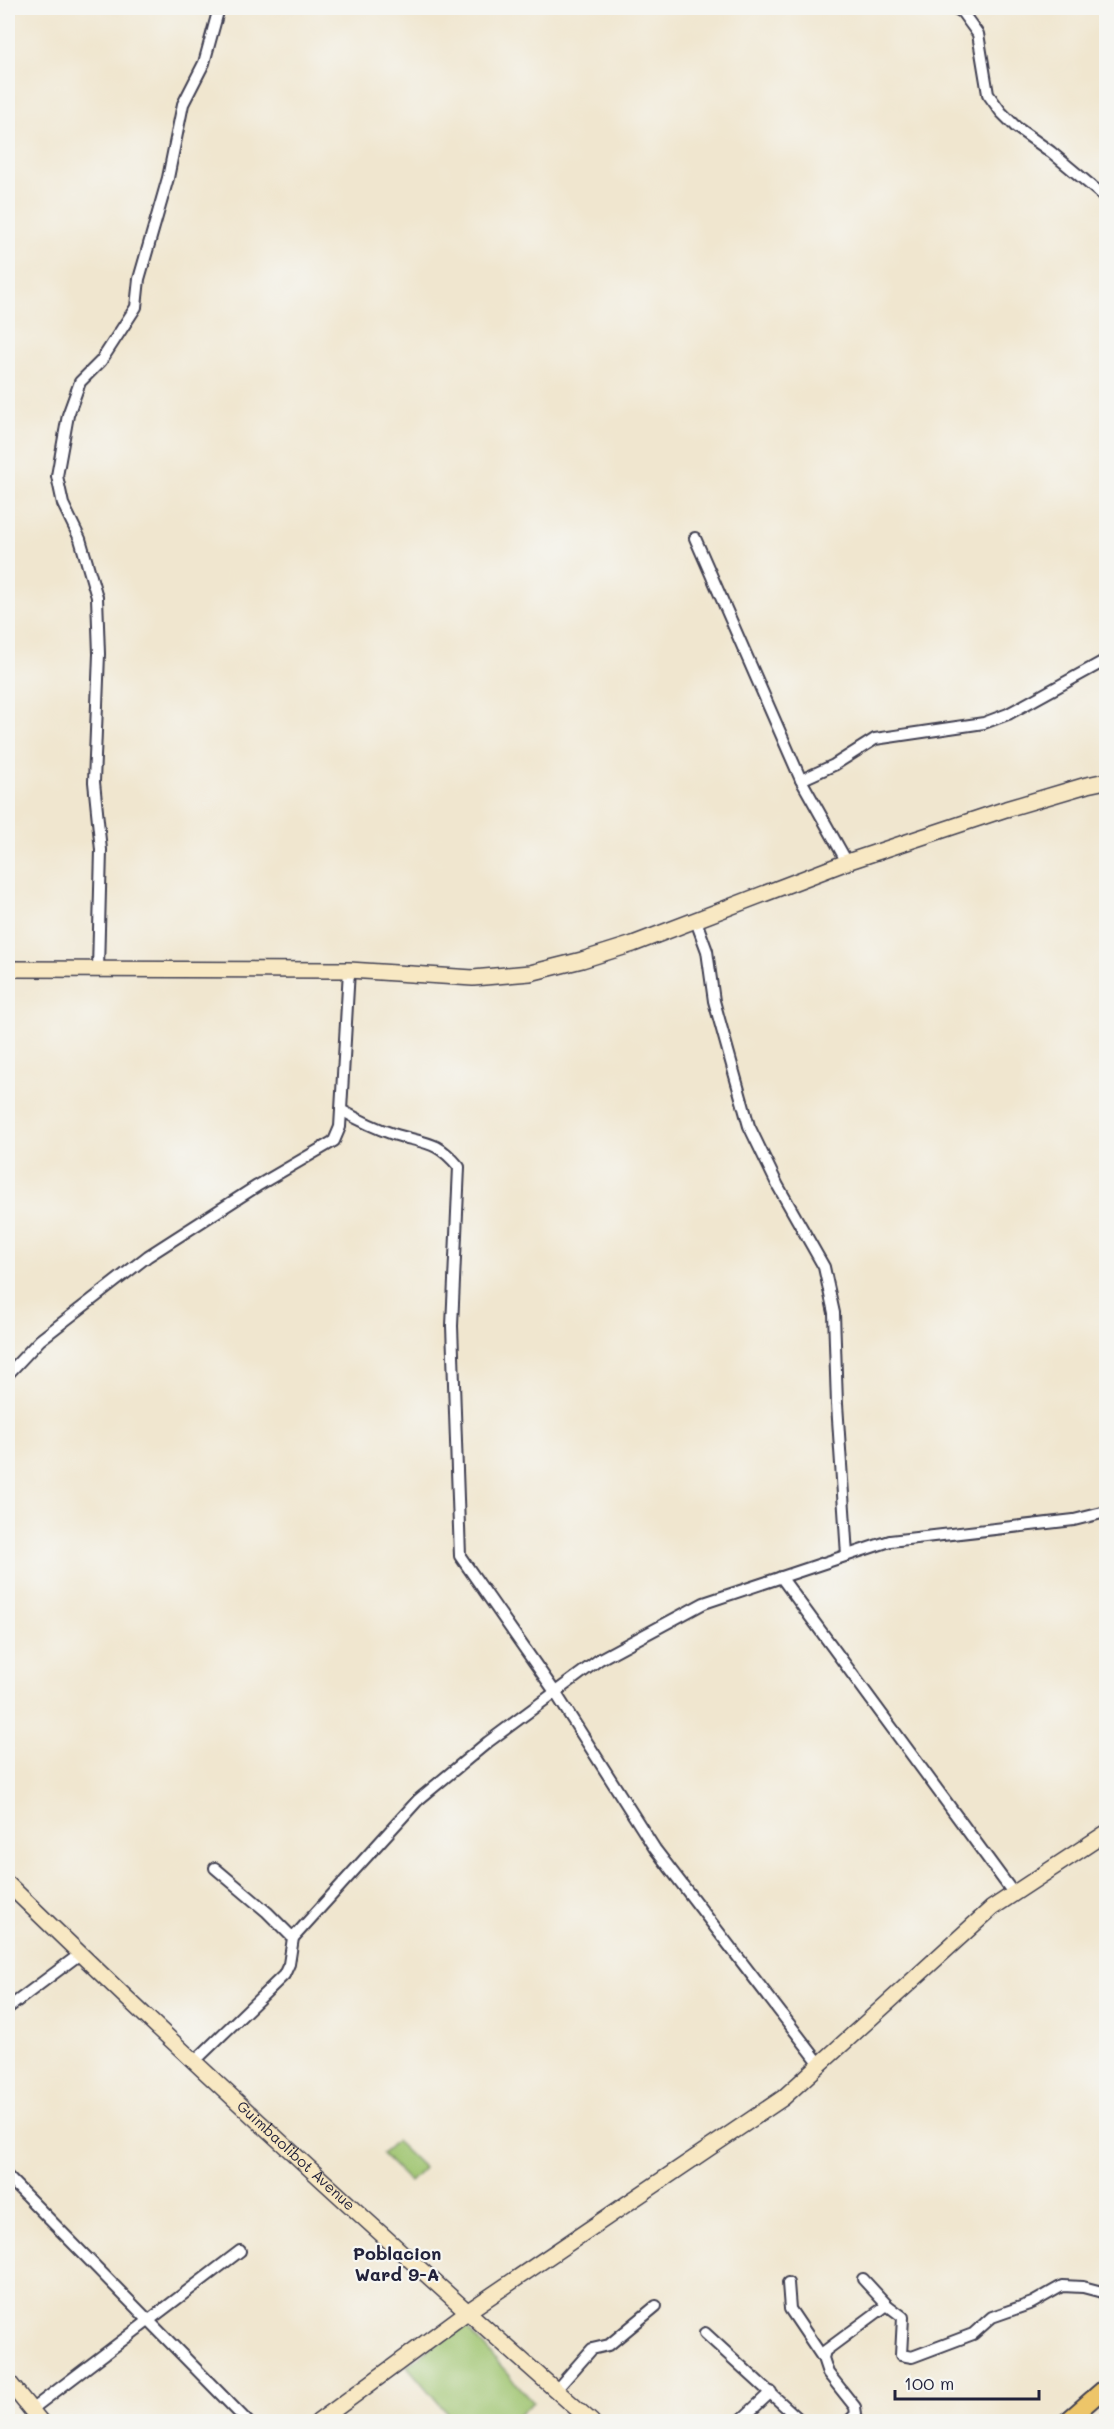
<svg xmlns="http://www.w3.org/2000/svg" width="1114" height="2429" viewBox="0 0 1114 2429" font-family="Mali,sans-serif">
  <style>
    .green { fill: #9fc46f; stroke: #607355; stroke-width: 1.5 }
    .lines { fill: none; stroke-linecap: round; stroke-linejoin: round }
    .street-casing { stroke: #413f51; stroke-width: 14 }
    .secondary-casing { stroke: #413f51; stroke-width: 18 }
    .primary-casing { stroke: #413f51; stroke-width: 20 }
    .street { stroke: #fff; stroke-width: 10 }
    .secondary { stroke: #f8e8c3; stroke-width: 15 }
    .primary { stroke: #edc569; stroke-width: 16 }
    .labels { text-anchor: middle; stroke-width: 4.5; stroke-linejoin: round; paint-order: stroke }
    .street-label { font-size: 15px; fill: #22223b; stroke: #f6f6f2 }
    .quarter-label { font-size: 18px; font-weight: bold; fill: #22223b; stroke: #f6f6f2 }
  </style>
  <rect width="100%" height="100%" fill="#f6f6f2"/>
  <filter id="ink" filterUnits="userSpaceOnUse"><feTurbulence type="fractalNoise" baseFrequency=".0167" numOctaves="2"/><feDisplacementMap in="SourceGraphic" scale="12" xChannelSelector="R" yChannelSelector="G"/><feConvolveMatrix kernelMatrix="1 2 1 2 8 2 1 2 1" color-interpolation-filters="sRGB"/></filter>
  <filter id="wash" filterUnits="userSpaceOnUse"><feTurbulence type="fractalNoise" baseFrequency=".008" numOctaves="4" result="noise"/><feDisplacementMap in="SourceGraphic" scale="24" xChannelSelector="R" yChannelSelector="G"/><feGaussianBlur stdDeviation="1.35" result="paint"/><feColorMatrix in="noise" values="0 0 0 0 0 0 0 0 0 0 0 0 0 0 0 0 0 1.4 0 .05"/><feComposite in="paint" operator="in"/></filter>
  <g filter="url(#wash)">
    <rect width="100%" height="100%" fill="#f0e6cf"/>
    <g class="green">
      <polygon points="396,2141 424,2168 410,2182 382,2154"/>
      <polygon points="463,2323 533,2402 512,2421 454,2421 407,2366"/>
    </g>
  </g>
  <g filter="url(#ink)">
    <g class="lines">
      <defs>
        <g id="street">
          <polyline points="955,8 962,12 978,34 988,94 1001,112 1016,127 1051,152 1106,198"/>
          <polyline points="695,538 801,780 847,862"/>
          <polyline points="801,780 834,765 875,739 984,723 1008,714 1106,660"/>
          <polyline points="696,921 707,951 714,1001 749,1126 778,1186 824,1267 834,1313 837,1404 847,1555"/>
          <polyline points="98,969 101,850 94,782 99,654 97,597 80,539 63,504 57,476 68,415 80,382 101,361 136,307 139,279 168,178 183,104 204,63 219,8"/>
          <path d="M349,970l-8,140c16,9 34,18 52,24 31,10 43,5 66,33l-7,159 8,230 95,136 100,157 165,215"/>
          <polyline points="8,1374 40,1340 148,1256 257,1186 334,1141 340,1127 341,1110"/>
          <polyline points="781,1577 1014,1894"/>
          <polyline points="215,1868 267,1912 293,1938"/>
          <polyline points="8,2008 80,1954"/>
          <polyline points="195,2061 284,1975 289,1964 293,1938 418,1800 488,1742 600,1659 704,1603 890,1541 1074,1520 1106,1512"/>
          <polyline points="8,2177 248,2422"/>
          <polyline points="863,2279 887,2305 903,2317 901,2355 912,2357 973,2334 992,2317 1032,2303 1062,2286 1083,2287 1102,2292 1106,2297"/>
          <polyline points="788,2283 790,2309 823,2358"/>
          <polyline points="705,2333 802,2422"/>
          <polyline points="556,2390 592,2349 609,2345 656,2306"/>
          <polyline points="31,2410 240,2251"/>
          <polyline points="739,2422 771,2392"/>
          <polyline points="848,2422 856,2414 855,2407 828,2373 823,2358 825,2351 887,2305"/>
        </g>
        <g id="secondary">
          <polyline points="8,969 349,970 473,978 530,973 582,960 633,944 847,862 1006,809 1087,785 1106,781"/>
          <path id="s1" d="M8,1884c189,184 385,363 584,538"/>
          <polyline points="8,2381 41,2422"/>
          <polyline points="318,2422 467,2312 783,2098 992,1908 1106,1833"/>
        </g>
        <polyline id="primary" points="1066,2422 1106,2387"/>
      </defs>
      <use href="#street" class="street-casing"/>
      <use href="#secondary" class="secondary-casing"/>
      <use href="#primary" class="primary-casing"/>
      <use href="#street" class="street"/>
      <use href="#secondary" class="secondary"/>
      <use href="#primary" class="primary"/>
    </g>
  </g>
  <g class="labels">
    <g class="street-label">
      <text dy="5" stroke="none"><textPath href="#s1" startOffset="396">Guimbaolibot Avenue</textPath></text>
    </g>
    <g class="quarter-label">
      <text x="397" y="2260">Poblacion<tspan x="397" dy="21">Ward 9-A</tspan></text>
    </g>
  </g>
  <rect width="1114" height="2429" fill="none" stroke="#f6f6f2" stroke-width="30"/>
  <path d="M895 2390v9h144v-9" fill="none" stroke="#22223b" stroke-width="3"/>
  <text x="904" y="2390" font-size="18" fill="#22223b" stroke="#f6f6f2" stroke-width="4.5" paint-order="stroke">100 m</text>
</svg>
